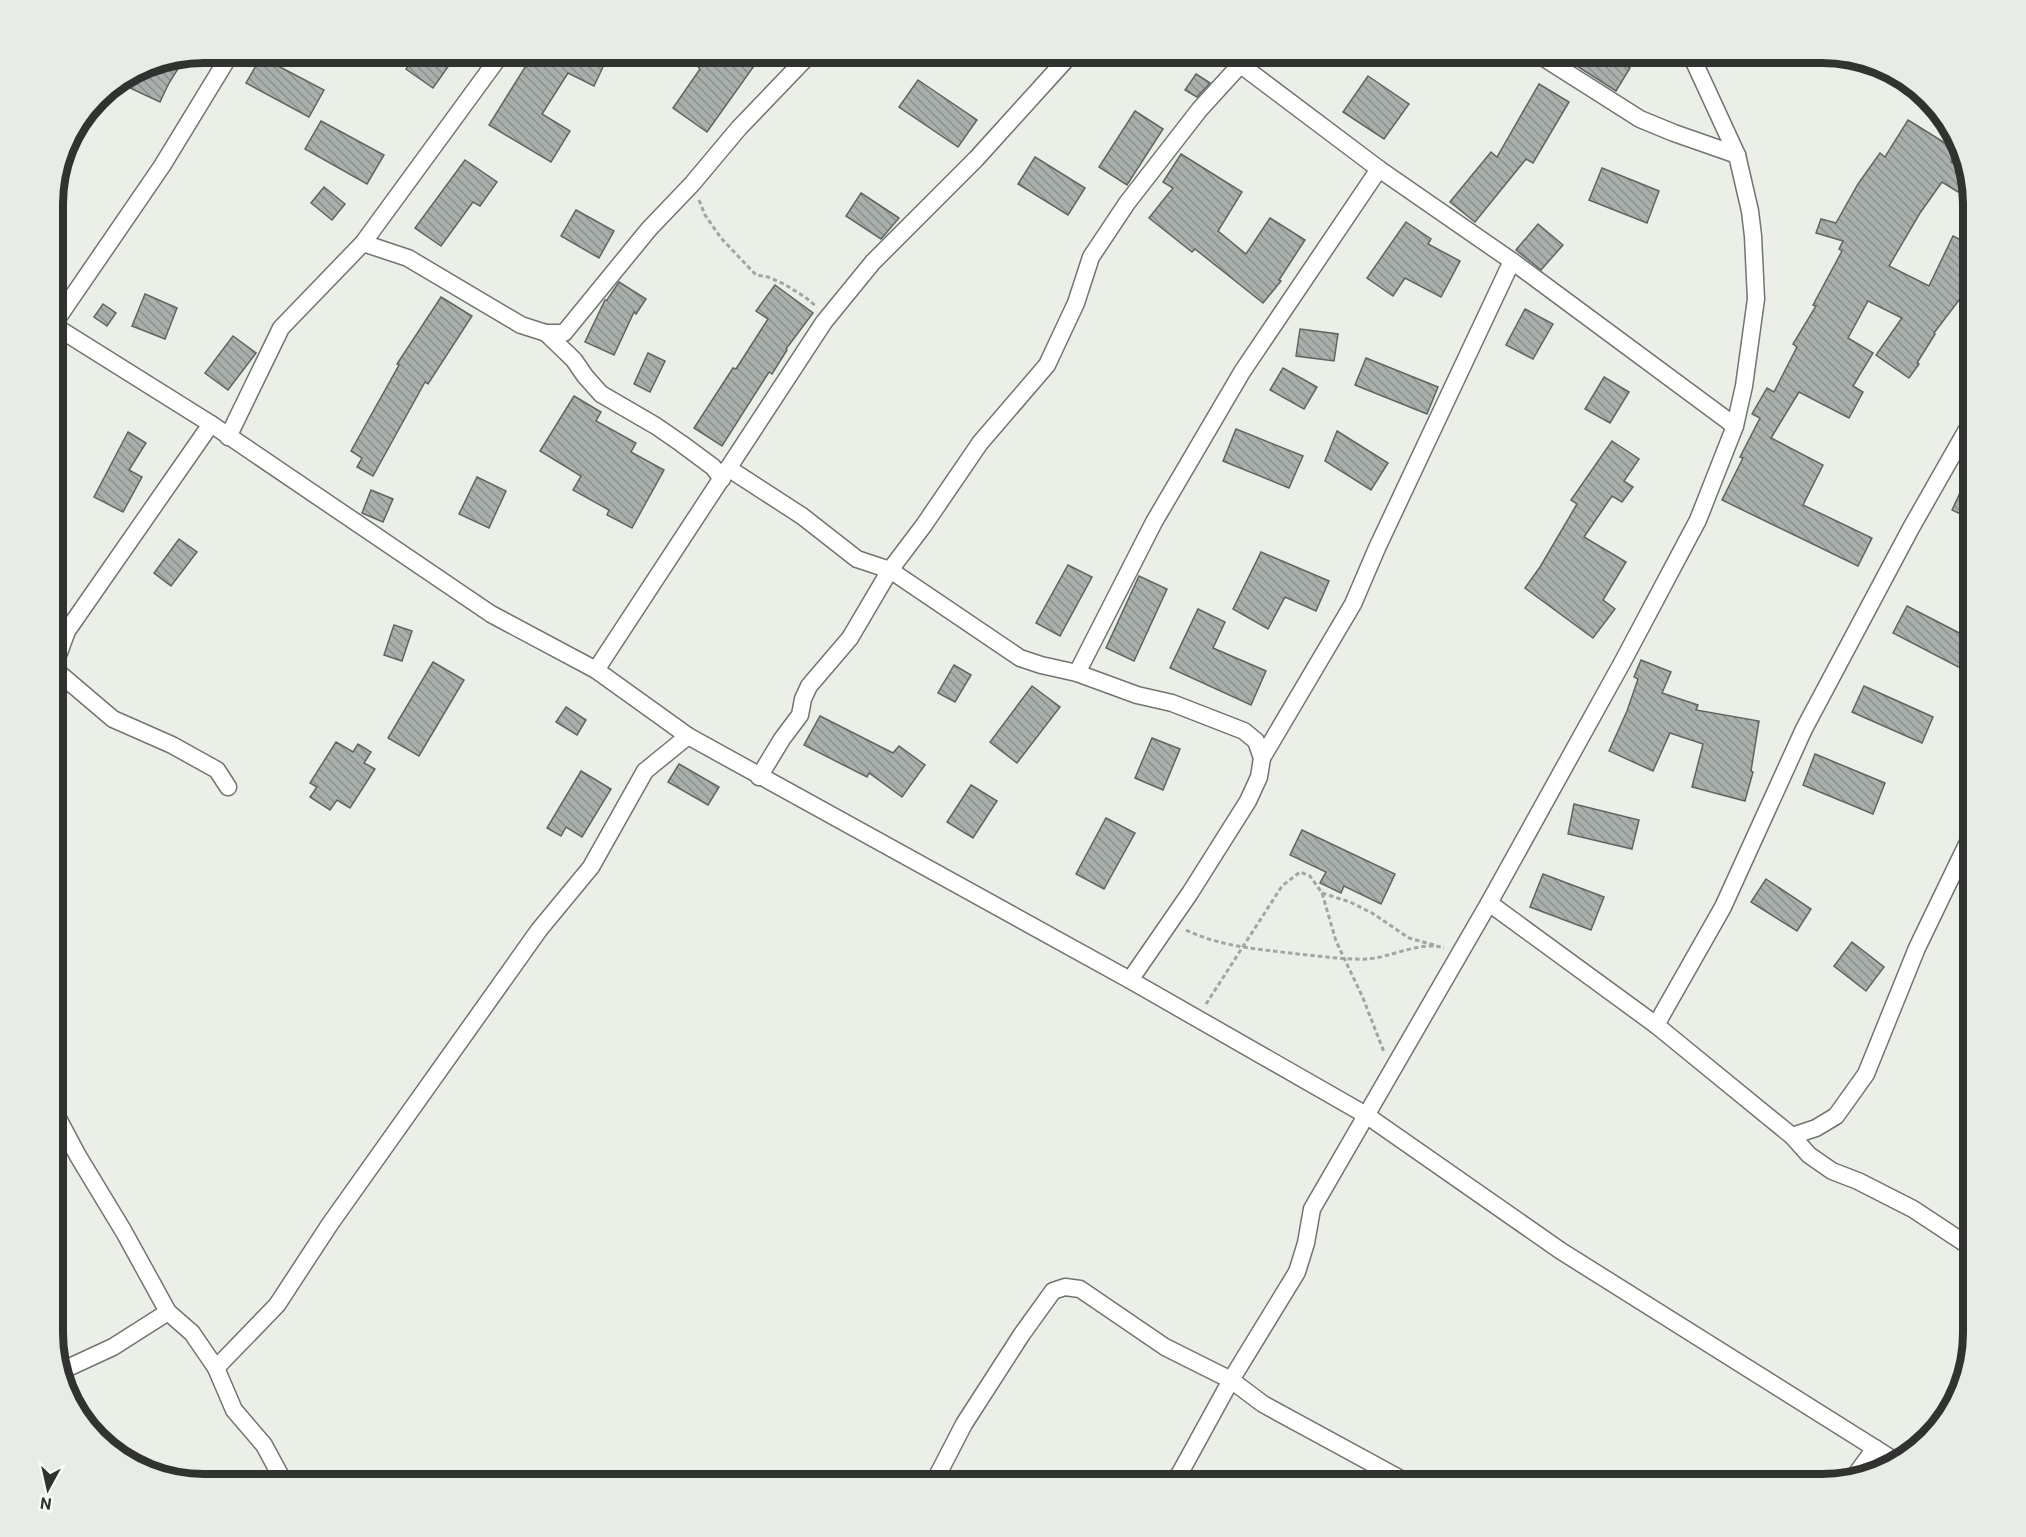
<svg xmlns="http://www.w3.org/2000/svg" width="2026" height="1537" viewBox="0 0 2026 1537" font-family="Roboto,sans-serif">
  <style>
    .building { fill: url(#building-back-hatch); stroke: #5f6662; stroke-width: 1.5 }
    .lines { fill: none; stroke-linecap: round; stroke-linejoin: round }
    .minor-casing { stroke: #71756f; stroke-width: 19 }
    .path { stroke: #a2a5a0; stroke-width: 3; stroke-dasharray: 4.5 3; stroke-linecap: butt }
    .minor { stroke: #fff; stroke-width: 16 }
    .rim { fill: none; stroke: #313331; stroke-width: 8 }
  </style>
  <defs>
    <pattern id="building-back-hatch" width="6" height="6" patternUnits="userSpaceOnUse" patternTransform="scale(1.5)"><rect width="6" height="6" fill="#a9b0ac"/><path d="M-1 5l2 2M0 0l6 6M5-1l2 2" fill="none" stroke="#8a908d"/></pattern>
  </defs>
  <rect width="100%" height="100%" fill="#ebefe8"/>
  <g class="building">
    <polygon points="418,52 433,52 450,64 433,88 406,69"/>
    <polygon points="537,52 610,52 594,86 568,73 542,114 570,131 551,162 489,125 527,64 530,66"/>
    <polygon points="686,52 734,52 754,66 707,132 673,108 700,69"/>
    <polygon points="1555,52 1605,52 1630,68 1616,91"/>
    <polygon points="186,56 169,83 160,102 117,82 146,64"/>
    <polygon points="261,57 324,90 309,117 246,83"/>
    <polygon points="1196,74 1210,83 1197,97 1185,90"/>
    <polygon points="1368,76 1409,104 1384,139 1343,112"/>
    <polygon points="918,80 977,120 958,147 899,107"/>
    <polygon points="1539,84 1569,102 1533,163 1526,159 1475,222 1450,202 1491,152 1497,157"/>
    <polygon points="1135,111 1163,129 1127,185 1099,167"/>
    <polygon points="1908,120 1958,151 1951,162 1966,171 1967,176 1958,192 1942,182 1920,213 1889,266 1929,286 1953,236 1973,246 1973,311 1959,300 1934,333 1935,334 1917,363 1919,364 1909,378 1876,355 1902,318 1868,301 1848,338 1873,353 1853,386 1863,392 1849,418 1799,392 1771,438 1823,465 1803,505 1872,538 1858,566 1722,500 1743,458 1740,457 1760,418 1752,414 1767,388 1774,392 1797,347 1793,344 1816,306 1813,305 1842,251 1839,249 1843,241 1816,233 1821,219 1836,223 1858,184 1880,153 1885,157"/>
    <polygon points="321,121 384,155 367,184 305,149"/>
    <polygon points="1181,154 1242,192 1218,231 1246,254 1270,218 1305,240 1279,280 1281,281 1263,303 1195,249 1192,252 1149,218 1173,188 1163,182"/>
    <polygon points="1035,157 1085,188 1068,215 1018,184"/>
    <polygon points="465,160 497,182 480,206 473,202 441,246 415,228"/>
    <polygon points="1602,168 1659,191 1647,223 1589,200"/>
    <polygon points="324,187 345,204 332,220 311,203"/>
    <polygon points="861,193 899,218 881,239 846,216"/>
    <polygon points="576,210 614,231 599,258 561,236"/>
    <polygon points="1406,222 1431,239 1428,244 1460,261 1441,297 1405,278 1393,296 1367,278"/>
    <polygon points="1538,224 1563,245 1541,270 1516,250"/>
    <polygon points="619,282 646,299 636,314 634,312 614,355 585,342 605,300 607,300"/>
    <polygon points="775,285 813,313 786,349 787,350 772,374 769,372 722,446 694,428 733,368 736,369 768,319 756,311"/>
    <polygon points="145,294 177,308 165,339 132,326"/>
    <polygon points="441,297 472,316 428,384 425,382 373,476 357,467 362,458 351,451 399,365 397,364"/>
    <polygon points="103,304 116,313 107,326 94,317"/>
    <polygon points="1525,309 1553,324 1533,359 1506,345"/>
    <polygon points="1300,329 1338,334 1334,361 1296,356"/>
    <polygon points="233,336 256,353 228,390 205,373"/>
    <polygon points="648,353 665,361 650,392 634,384"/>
    <polygon points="1366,358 1438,387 1427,414 1355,385"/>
    <polygon points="1283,368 1317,387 1304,409 1270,390"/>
    <polygon points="1604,377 1629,392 1610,423 1585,409"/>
    <polygon points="574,396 601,412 596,421 636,443 631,452 664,470 632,528 607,515 609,510 573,490 581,476 540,451"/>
    <polygon points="1236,429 1303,456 1289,488 1223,461"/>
    <polygon points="1337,431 1388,463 1371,490 1325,461"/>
    <polygon points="128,432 146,443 129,470 142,477 123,512 94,497"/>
    <polygon points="1612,441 1639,459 1624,481 1633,487 1622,502 1612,496 1584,537 1626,562 1603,600 1615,609 1593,638 1525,588 1540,567 1577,504 1571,500"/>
    <polygon points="1973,465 1973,520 1952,510"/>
    <polygon points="477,477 506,491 489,528 459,514"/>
    <polygon points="371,490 393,499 383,522 362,513"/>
    <polygon points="179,539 197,552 171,586 154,573"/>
    <polygon points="1261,552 1329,581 1316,611 1285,597 1268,629 1233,609"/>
    <polygon points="1068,565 1092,577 1060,636 1036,623"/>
    <polygon points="1139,576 1167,589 1134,661 1106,648"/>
    <polygon points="1907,606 1973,640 1973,661 1968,672 1893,633"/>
    <polygon points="1198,609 1225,622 1213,648 1266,671 1251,705 1170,668"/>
    <polygon points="394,625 412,631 402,661 384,655"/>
    <polygon points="1641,660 1671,672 1662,693 1698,705 1696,710 1759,721 1751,771 1753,772 1745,801 1692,787 1703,744 1670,733 1653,771 1609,751 1627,711 1638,679 1634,677"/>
    <polygon points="433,662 464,680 419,756 388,738"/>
    <polygon points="954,665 971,675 955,702 938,693"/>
    <polygon points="1032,686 1060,707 1017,763 990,742"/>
    <polygon points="1864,686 1933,717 1922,743 1852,712"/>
    <polygon points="566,707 586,720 577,735 556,722"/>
    <polygon points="820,716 893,753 899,746 925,765 902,797 869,773 867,777 804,745"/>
    <polygon points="1152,738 1180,749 1163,790 1135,778"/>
    <polygon points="336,742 353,752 358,744 371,752 364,763 375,769 350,808 337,800 330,810 310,797 317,787 310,783"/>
    <polygon points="1815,754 1885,783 1873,814 1803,785"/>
    <polygon points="679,764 719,787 708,805 668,782"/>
    <polygon points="581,771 611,789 582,837 566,827 561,836 547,828"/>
    <polygon points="971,785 997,801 973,838 947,822"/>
    <polygon points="1574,804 1639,820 1632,849 1568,834"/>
    <polygon points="1106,818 1135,833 1104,889 1076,874"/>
    <polygon points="1302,830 1395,874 1381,904 1344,886 1341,893 1320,883 1326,872 1290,855"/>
    <polygon points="1543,874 1604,897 1591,930 1530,907"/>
    <polygon points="1766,879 1811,909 1797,931 1751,902"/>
    <polygon points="1852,942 1884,967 1866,991 1834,966"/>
  </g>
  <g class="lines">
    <defs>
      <g id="minor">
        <polyline points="1225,53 1379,169 1512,261 1735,426"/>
        <polyline points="1536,53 1640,119 1674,133 1737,155"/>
        <polyline points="363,243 408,258 521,325 546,333 564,333 649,229 692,184 739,128 811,53"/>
        <polyline points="53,325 211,424 491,614 596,670 688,736 1130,980 1366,1115 1561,1251 1897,1462"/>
        <polyline points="53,325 162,166 231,53"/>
        <polyline points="546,333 574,360 585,376 601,394 656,426 682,444 713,467 722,479"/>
        <polyline points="228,437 281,328 363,243 502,53"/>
        <polyline points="728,468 802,516 857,559 890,570 1020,658 1041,665 1077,673 1154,522 1242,372 1379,169"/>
        <polyline points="53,622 67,631"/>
        <polyline points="53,668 113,719 172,745 217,770 228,787"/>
        <polyline points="53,669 67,631 211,424"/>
        <polyline points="596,670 824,322 873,262 976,159 1072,53"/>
        <polyline points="1077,673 1137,695 1172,703 1244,731 1256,741 1262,758 1259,777 1248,801 1190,893 1130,980"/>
        <polyline points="1262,758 1353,604 1377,548 1512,261"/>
        <polyline points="759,777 782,739 800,715 803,699 809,686 850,638 890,570 924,525 980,443 1047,365 1076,303 1091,257 1127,203 1200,109 1241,64"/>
        <polyline points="1489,903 1656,1025 1792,1136 1809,1155 1832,1171 1858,1181 1913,1209 1966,1244 1973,1246"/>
        <polyline points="1656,1025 1723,907 1804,729 1911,528 1973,419"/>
        <polyline points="53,1109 78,1156 124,1232 168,1312 192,1333 216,1368 234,1410 264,1445 285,1484"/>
        <polyline points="1792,1136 1816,1128 1836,1116 1866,1074 1917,948 1973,832"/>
        <polyline points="216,1368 277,1305 330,1224 539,930 591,867 645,771 688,736"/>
        <polyline points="61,1371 113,1347 168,1312"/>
        <polyline points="1854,1477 1875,1448"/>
        <polyline points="933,1484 964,1424 1022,1334 1053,1291 1065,1287 1080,1289 1165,1347 1231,1380 1263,1404 1410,1484"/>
        <polyline points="1171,1484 1180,1473 1231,1380 1297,1272 1306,1243 1312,1209 1489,903 1622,663 1698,520 1735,426 1744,386 1756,299 1753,236 1750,211 1737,155 1690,53"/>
      </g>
    </defs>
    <use href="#minor" class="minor-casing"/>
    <g class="path">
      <polyline points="699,200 705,215 721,238 756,275 768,277 784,284 805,297 817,307"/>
      <polyline points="1322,893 1350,902 1372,913 1409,938 1434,945"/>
      <path d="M1186,930c35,17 73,19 112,24 23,2 46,6 69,5 22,-1 56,-19 77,-11"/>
      <polyline points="1206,1004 1282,886 1300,872 1310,876 1322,893 1336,941 1363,998 1384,1052"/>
    </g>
    <use href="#minor" class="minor"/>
  </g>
  <path d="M0 0H2026V1537H0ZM204 63H1822A141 141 0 0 1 1963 204V1333A141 141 0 0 1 1822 1474H204A141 141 0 0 1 63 1333V204A141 141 0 0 1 204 63Z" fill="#e8ece6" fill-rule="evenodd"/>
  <path class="rim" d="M204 63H1822A141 141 0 0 1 1963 204V1333A141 141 0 0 1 1822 1474H204A141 141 0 0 1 63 1333V204A141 141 0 0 1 204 63Z"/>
  <g transform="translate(48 1489) rotate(188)" stroke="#f8fcf6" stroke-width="4.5" paint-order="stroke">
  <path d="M0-4.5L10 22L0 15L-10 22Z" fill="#313331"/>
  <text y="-9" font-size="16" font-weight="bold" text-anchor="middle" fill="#313331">N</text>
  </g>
</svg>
